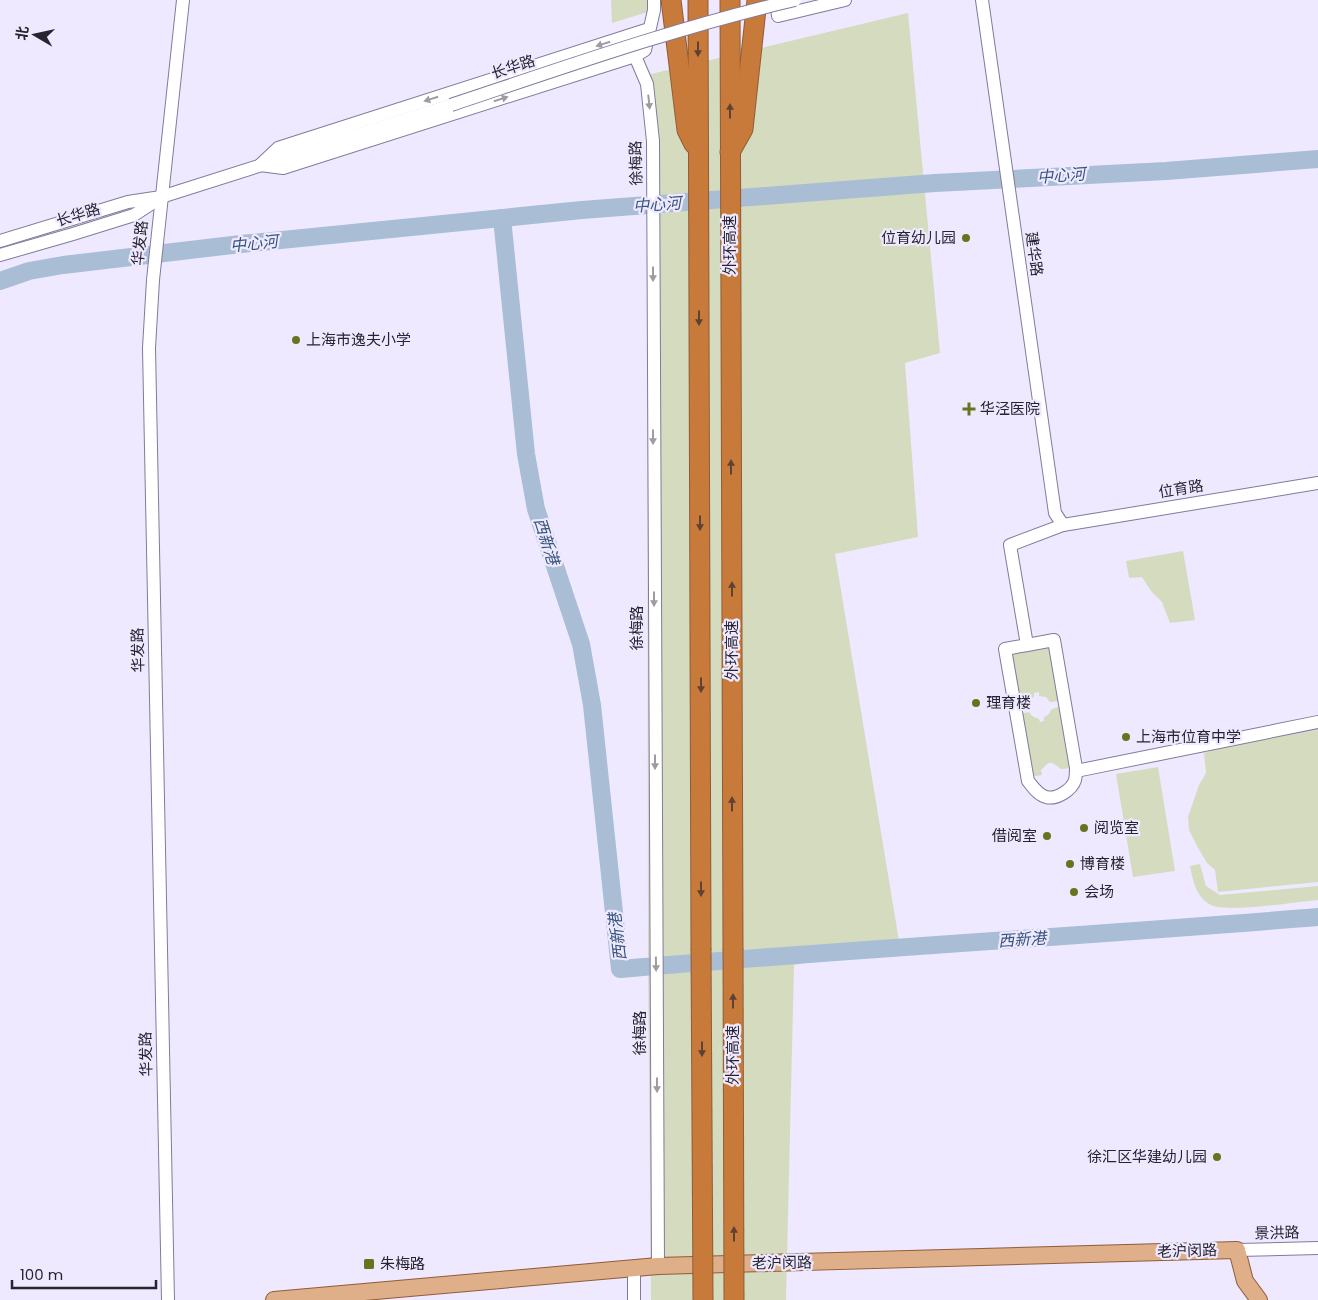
<svg xmlns="http://www.w3.org/2000/svg" width="1318" height="1300" viewBox="0 0 1318 1300" font-family="Poppins,'Noto Sans SC',sans-serif">
  <style>
    .green { fill: #d5dbbf }
    .lines { fill: none; stroke-linecap: round; stroke-linejoin: round }
    .river { stroke: #a9bdd5; stroke-width: 18 }
    .minor-casing { stroke: #827a9a; stroke-width: 14 }
    .major-casing { stroke: #905c38; stroke-width: 18 }
    .highway-casing { stroke: #905c38; stroke-width: 21 }
    .minor { stroke: #fff; stroke-width: 12 }
    .major { stroke: #deaf89; stroke-width: 16 }
    .highway { stroke: #c87a3b; stroke-width: 19 }
    .minor-bridge-casing { stroke: #827a9a; stroke-width: 14; stroke-linecap: butt }
    .highway-bridge-casing { stroke: #905c38; stroke-width: 21; stroke-linecap: butt }
    .minor-bridge { stroke: #fff; stroke-width: 12 }
    .highway-bridge { stroke: #c87a3b; stroke-width: 19 }
    .oneway { fill: #9e9ca2 }
    .oneway2 { fill: #5f4234 }
    .poi-dot { fill: #68731d; stroke: #eee9ff; stroke-width: 2 }
    .labels { text-anchor: middle; stroke-width: 4.5; stroke-linejoin: round; paint-order: stroke }
    .street-label { font-size: 15px; fill: #272431; stroke: #eee9ff }
    .poi-label { font-size: 15px; fill: #272431; stroke: #eee9ff; text-anchor: start }
    .water-label { font-size: 16px; font-style: italic; fill: #355579; stroke: #eee9ff }
  </style>
  <rect width="100%" height="100%" fill="#eee9ff"/>
  <g class="green">
    <polygon points="611,0 654,0 654,10 612,23"/>
    <polygon points="908,13 940,353 905,363 918,537 835,554 900,947 794,965 786,1300 651,1300 648,955 647,75"/>
    <polygon points="1183,551 1195,620 1170,623 1162,602 1151,591 1142,577 1129,578 1126,561"/>
    <polygon points="1048,647 1050,648 1059,701 1050,702 1046,697 1039,696 1039,692 1034,693 1034,697 1030,699 1028,706 1019,708 1011,654"/>
    <polygon points="1058,707 1060,708 1071,768 1061,769 1053,763 1048,763 1041,770 1042,775 1030,777 1020,714 1029,712 1032,716 1039,719 1040,722 1044,721 1044,717 1048,715 1052,709"/>
    <polygon points="1318,730 1318,882 1218,892 1215,870 1207,863 1197,846 1189,830 1188,817 1199,785 1206,773 1204,753 1222,747"/>
    <polygon points="1158,767 1175,871 1133,877 1116,774"/>
    <path d="M1200,864l6,22 14,9 98,-9v14c-22,2 -91,13 -107,5 -15,-8 -18,-24 -21,-39z"/>
  </g>
  <g class="lines">
    <g class="river">
      <path d="M502,218l24,236 10,55 45,135 11,61 28,264c232,-20 465,-33 698,-52"/>
      <polyline points="0,281 29,271 63,265 241,244 582,210 935,183 1166,171 1318,159"/>
    </g>
    <defs>
      <g id="minor">
        <polyline points="776,0 778,16 845,0"/>
        <polyline points="982,0 1055,513 1063,525 1318,483"/>
        <polyline points="649,29 278,148 260,165 283,168 635,56 645,50 654,10 654,0"/>
        <polyline points="635,56 647,84 653,141 658,1266"/>
        <polyline points="0,241 128,202 161,197 451,105"/>
        <polyline points="0,255 73,234 134,215 157,200"/>
        <path d="M1027,645l-22,4 23,132c5,6 10,14 18,16 10,3 26,-7 29,-17 1,-4 1,-8 1,-12l-22,-128 -27,5 -17,-100 53,-20"/>
        <polyline points="1076,771 1318,722"/>
        <polyline points="1237,1250 1318,1248"/>
        <polyline points="634,1267 634,1300"/>
        <polyline points="168,1300 149,348 153,280 183,0"/>
      </g>
      <polyline id="major" points="274,1300 658,1266 1237,1250 1245,1281 1259,1300"/>
      <g id="highway">
        <polyline points="671,0 687,130 694,144"/>
        <polyline points="698,0 701,948"/>
        <polyline points="730,0 733,948"/>
        <polyline points="730,152 743,129 757,0"/>
      </g>
    </defs>
    <use href="#minor" class="minor-casing"/>
    <use href="#major" class="major-casing"/>
    <use href="#highway" class="highway-casing"/>
    <use href="#minor" class="minor"/>
    <use href="#major" class="major"/>
    <use href="#highway" class="highway"/>
    <defs>
      <path id="minor-bridge" d="M451,105c114,-38 227,-78 344,-105"/>
      <g id="highway-bridge">
        <polyline points="701,948 703,1300"/>
        <polyline points="733,948 734,1300"/>
      </g>
    </defs>
    <use href="#minor-bridge" class="minor-bridge-casing"/>
    <use href="#highway-bridge" class="highway-bridge-casing"/>
    <use href="#minor-bridge" class="minor-bridge"/>
    <use href="#highway-bridge" class="highway-bridge"/>
  </g>
  <defs><path id="oneway-solid" d="M-6-.8H1V-3.2L6.5 0L1 3.2V.8H-6Z" transform="scale(1.25)"/></defs>
  <g class="oneway">
    <use href="#oneway-solid" transform="translate(603 44) rotate(162)"/>
    <use href="#oneway-solid" transform="translate(431 99) rotate(162)"/>
    <use href="#oneway-solid" transform="translate(501 99) rotate(-18)"/>
    <use href="#oneway-solid" transform="translate(649 102) rotate(84)"/>
    <use href="#oneway-solid" transform="translate(653 274) rotate(90)"/>
    <use href="#oneway-solid" transform="translate(653 437) rotate(90)"/>
    <use href="#oneway-solid" transform="translate(654 599) rotate(90)"/>
    <use href="#oneway-solid" transform="translate(655 762) rotate(90)"/>
    <use href="#oneway-solid" transform="translate(656 964) rotate(89)"/>
    <use href="#oneway-solid" transform="translate(657 1085) rotate(90)"/>
  </g>
  <g class="oneway2">
    <use href="#oneway-solid" transform="translate(698 49) rotate(90)"/>
    <use href="#oneway-solid" transform="translate(730 111) rotate(-90)"/>
    <use href="#oneway-solid" transform="translate(699 318) rotate(90)"/>
    <use href="#oneway-solid" transform="translate(731 467) rotate(-90)"/>
    <use href="#oneway-solid" transform="translate(700 523) rotate(90)"/>
    <use href="#oneway-solid" transform="translate(732 589) rotate(-90)"/>
    <use href="#oneway-solid" transform="translate(701 685) rotate(90)"/>
    <use href="#oneway-solid" transform="translate(732 804) rotate(-90)"/>
    <use href="#oneway-solid" transform="translate(701 889) rotate(90)"/>
    <use href="#oneway-solid" transform="translate(733 1001) rotate(-90)"/>
    <use href="#oneway-solid" transform="translate(702 1049) rotate(90)"/>
    <use href="#oneway-solid" transform="translate(734 1234) rotate(-90)"/>
  </g>
  <g class="poi-dot">
    <circle cx="966" cy="238" r="5"/>
    <circle cx="296" cy="340" r="5"/>
    <path d="M966.5 401.5h5v5h5v5h-5v5h-5v-5h-5v-5h5z"/>
    <circle cx="976" cy="703" r="5"/>
    <circle cx="1126" cy="737" r="5"/>
    <circle cx="1084" cy="828" r="5"/>
    <circle cx="1047" cy="836" r="5"/>
    <circle cx="1070" cy="864" r="5"/>
    <circle cx="1074" cy="892" r="5"/>
    <circle cx="1217" cy="1157" r="5"/>
    <rect x="363" y="1258" width="12" height="12" rx="2.5"/>
  </g>
  <g class="labels">
    <g class="street-label">
      <text transform="translate(513 67) rotate(-18)" y="5">长华路</text>
      <text transform="translate(636 163) rotate(-91)" y="5">徐梅路</text>
      <text transform="translate(78 215) rotate(-17)" y="5">长华路</text>
      <text transform="translate(140 243) rotate(-84)" y="5">华发路</text>
      <text transform="translate(730 245) rotate(-90)" y="5">外环高速</text>
      <text transform="translate(1034 254) rotate(82)" y="5">建华路</text>
      <text transform="translate(1181 489) rotate(-9)" y="5">位育路</text>
      <text transform="translate(637 628) rotate(-90)" y="5">徐梅路</text>
      <text transform="translate(138 650) rotate(-91)" y="5">华发路</text>
      <text transform="translate(732 650) rotate(-90)" y="5">外环高速</text>
      <text transform="translate(640 1033) rotate(-90)" y="5">徐梅路</text>
      <text transform="translate(146 1054) rotate(-91)" y="5">华发路</text>
      <text transform="translate(733 1055) rotate(-90)" y="5">外环高速</text>
      <text transform="translate(1277 1233) rotate(-1)" y="5">景洪路</text>
      <text transform="translate(1187 1251) rotate(-2)" y="5">老沪闵路</text>
      <text transform="translate(782 1263) rotate(-1)" y="5">老沪闵路</text>
    </g>
    <g class="poi-label">
      <text x="956" y="243" text-anchor="end">位育幼儿园</text>
      <text x="306" y="345">上海市逸夫小学</text>
      <text x="980" y="414">华泾医院</text>
      <text x="986" y="708">理育楼</text>
      <text x="1136" y="742">上海市位育中学</text>
      <text x="1094" y="833">阅览室</text>
      <text x="1037" y="841" text-anchor="end">借阅室</text>
      <text x="1080" y="869">博育楼</text>
      <text x="1084" y="897">会场</text>
      <text x="1207" y="1162" text-anchor="end">徐汇区华建幼儿园</text>
      <text x="380" y="1269">朱梅路</text>
    </g>
    <g class="water-label">
      <text transform="translate(1061 175) rotate(-4)" y="6">中心河</text>
      <text transform="translate(657 204) rotate(-4)" y="6">中心河</text>
      <text transform="translate(254 243) rotate(-6)" y="6">中心河</text>
      <text transform="translate(547 541) rotate(72)" y="6">西新港</text>
      <text transform="translate(617 937) rotate(-97)" y="6">西新港</text>
      <text transform="translate(1022 939) rotate(-4)" y="6">西新港</text>
    </g>
  </g>
  <g transform="translate(35 35) rotate(279)" stroke="#eee9ff" stroke-width="4" paint-order="stroke">
  <path d="M0-4L9 19L0 12L-9 19Z" fill="#272431"/>
  <text y="-8" font-size="14" font-weight="bold" text-anchor="middle" fill="#272431">北</text>
  </g>
  <path d="M12 1280v8h144v-8" fill="none" stroke="#272431" stroke-width="2.5"/>
  <text x="20" y="1280" font-size="15" fill="#272431" stroke="#eee9ff" stroke-width="4" paint-order="stroke">100 m</text>
</svg>
